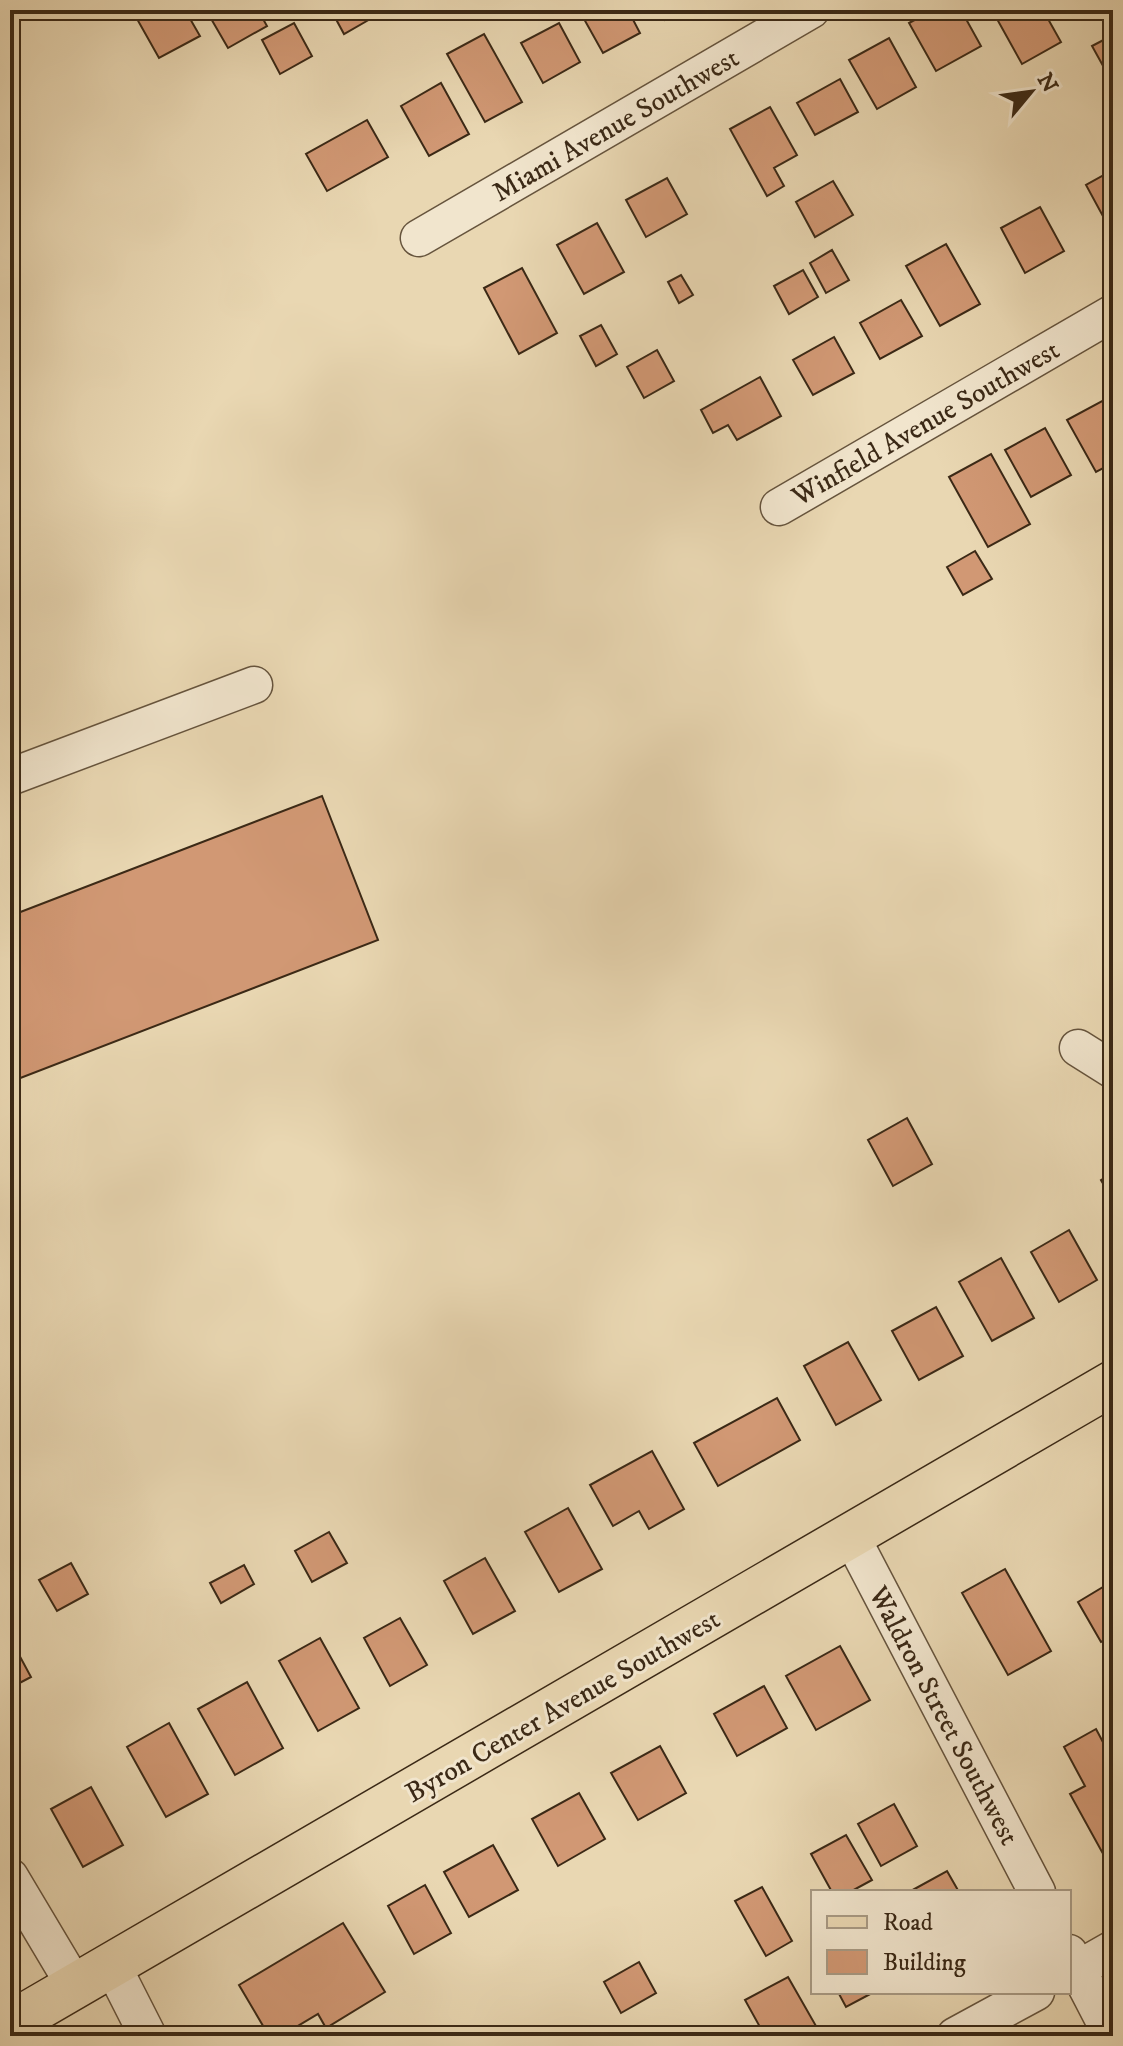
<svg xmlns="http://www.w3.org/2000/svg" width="1123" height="2046" viewBox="0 0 1123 2046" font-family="'IM FELL DW Pica',serif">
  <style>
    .building { fill: #d19874; stroke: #3b2916; stroke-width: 2 }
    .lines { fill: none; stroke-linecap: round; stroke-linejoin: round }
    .minor-casing { stroke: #66543d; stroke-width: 39 }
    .major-casing { stroke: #3b2916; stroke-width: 47 }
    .minor { stroke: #f1e5cd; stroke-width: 36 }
    .major { stroke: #e9d7b2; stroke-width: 44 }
    .labels { text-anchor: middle; stroke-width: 6; stroke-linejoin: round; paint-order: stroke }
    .street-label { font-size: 28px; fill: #3b2916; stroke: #f1e5cd }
  </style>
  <rect width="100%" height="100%" fill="#e9d7b2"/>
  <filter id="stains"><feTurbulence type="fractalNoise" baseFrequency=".0025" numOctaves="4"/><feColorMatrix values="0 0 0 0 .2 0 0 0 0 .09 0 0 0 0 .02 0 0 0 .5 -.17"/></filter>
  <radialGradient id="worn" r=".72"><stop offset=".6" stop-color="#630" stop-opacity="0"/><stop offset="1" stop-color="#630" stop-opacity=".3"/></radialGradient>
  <g class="building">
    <polygon points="132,10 185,10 200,36 159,58"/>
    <polygon points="206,10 258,10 267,26 228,48"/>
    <polygon points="331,10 367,10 372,18 344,34"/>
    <polygon points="579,10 628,10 640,33 603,53"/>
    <polygon points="659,10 684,10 665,20"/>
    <polygon points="933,10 961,10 981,46 936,71 909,23"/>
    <polygon points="992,10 1043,10 1061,42 1022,64"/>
    <polygon points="1098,10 1113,10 1113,17 1105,22"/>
    <polygon points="294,23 312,56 280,74 262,40"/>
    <polygon points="559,23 580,62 543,83 521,43"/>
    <polygon points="484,34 522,102 485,122 447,54"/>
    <polygon points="1113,35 1113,81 1112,82 1092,46"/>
    <polygon points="889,38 916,87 877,109 849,60"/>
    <polygon points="840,79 858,112 815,135 797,103"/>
    <polygon points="441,83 469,134 429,156 401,106"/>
    <polygon points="770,107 797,155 774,168 784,186 767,196 730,129"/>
    <polygon points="367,120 388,157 327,191 306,154"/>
    <polygon points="1113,170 1113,230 1111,231 1086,185"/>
    <polygon points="667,178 687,214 646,237 626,200"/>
    <polygon points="833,181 853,215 815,237 796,202"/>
    <polygon points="1040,207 1064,251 1025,273 1001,228"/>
    <polygon points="597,223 624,272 584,294 557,245"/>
    <polygon points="946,244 980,304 940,326 906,266"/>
    <polygon points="832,250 849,280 826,293 810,263"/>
    <polygon points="522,268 557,333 519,354 484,288"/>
    <polygon points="803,270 818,297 789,314 774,286"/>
    <polygon points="681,275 693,295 679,303 668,282"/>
    <polygon points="901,300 922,336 880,359 860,323"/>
    <polygon points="601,325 617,354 596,366 580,336"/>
    <polygon points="834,337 854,373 813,395 793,360"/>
    <polygon points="657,350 674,381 644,398 627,367"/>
    <polygon points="760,377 781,416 737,440 728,425 713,433 701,410"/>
    <polygon points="1104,400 1113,416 1113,463 1096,472 1067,420"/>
    <polygon points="1045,428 1071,475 1031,497 1005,450"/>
    <polygon points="991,454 1030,524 988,547 949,477"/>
    <polygon points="975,551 992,579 963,595 947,567"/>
    <polygon points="322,796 378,940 10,1082 10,916"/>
    <polygon points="907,1118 932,1164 893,1186 868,1140"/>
    <polygon points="1113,1173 1113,1201 1101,1180"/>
    <polygon points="1069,1230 1097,1280 1059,1302 1031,1252"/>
    <polygon points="1001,1258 1034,1318 992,1341 959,1282"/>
    <polygon points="936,1307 963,1356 919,1380 892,1331"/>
    <polygon points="848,1342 881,1400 836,1425 804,1366"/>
    <polygon points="777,1398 800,1440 718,1486 694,1443"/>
    <polygon points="652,1451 684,1509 649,1529 639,1511 613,1526 590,1485"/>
    <polygon points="568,1508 602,1569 559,1592 525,1532"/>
    <polygon points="329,1532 347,1563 312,1582 295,1551"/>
    <polygon points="485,1558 515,1611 473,1634 444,1581"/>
    <polygon points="71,1563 88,1594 57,1611 39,1580"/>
    <polygon points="244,1565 254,1584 221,1603 210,1583"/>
    <polygon points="1005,1569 1051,1651 1008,1675 962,1593"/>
    <polygon points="1113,1581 1113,1636 1101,1642 1078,1602"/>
    <polygon points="400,1618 427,1665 390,1686 364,1638"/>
    <polygon points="10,1638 31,1677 10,1688"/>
    <polygon points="320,1638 359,1708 318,1731 279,1661"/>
    <polygon points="840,1646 870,1700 816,1730 786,1676"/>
    <polygon points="247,1682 283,1748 235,1775 198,1709"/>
    <polygon points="764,1686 787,1728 737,1756 714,1714"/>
    <polygon points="169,1723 208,1794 166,1817 127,1747"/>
    <polygon points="1096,1729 1113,1761 1113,1858 1107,1861 1070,1794 1085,1786 1064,1747"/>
    <polygon points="660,1746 686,1793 638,1820 611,1773"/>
    <polygon points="91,1787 123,1845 83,1867 51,1809"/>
    <polygon points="579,1793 605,1839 558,1866 532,1819"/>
    <polygon points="894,1804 917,1846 881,1866 858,1824"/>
    <polygon points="846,1835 872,1880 850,1892 832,1892 811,1854"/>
    <polygon points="493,1845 518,1890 469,1917 444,1872"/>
    <polygon points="947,1871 959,1892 909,1892"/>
    <polygon points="425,1885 451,1933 414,1954 388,1906"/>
    <polygon points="762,1887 792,1941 766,1956 735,1901"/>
    <polygon points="343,1923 385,1992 326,2028 318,2014 281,2036 269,2036 239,1985"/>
    <polygon points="639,1962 656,1993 621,2013 604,1982"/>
    <polygon points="788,1977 816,2026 798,2036 765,2036 745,2000"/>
    <polygon points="838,1992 874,1992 846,2007"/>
    <polygon points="680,2027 685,2036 664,2036"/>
  </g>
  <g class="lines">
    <defs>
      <g id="minor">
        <polyline points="419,238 811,10"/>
        <polyline points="779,507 1113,313"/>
        <polyline points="10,777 254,685"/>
        <polyline points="1078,1048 1113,1070"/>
        <polyline points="852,1538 1037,1892"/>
        <polyline points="10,1877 75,1986"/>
        <polyline points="1069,1953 1112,2036"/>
        <polyline points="112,1965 148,2036"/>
        <polyline points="1069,1974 1113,1949"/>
        <polyline points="955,2036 1036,1992"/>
      </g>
      <polyline id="major" points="10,2024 1113,1383"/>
    </defs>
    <use href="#minor" class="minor-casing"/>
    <use href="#major" class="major-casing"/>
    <use href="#minor" class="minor"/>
    <use href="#major" class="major"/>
  </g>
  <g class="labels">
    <g class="street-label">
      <text transform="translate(615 124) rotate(-30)" y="10">Miami Avenue Southwest</text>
      <text transform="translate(925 422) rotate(-30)" y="10">Winfield Avenue Southwest</text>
      <text transform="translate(562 1705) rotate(-30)" y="10">Byron Center Avenue Southwest</text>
      <text transform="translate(945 1715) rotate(62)" y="10">Waldron Street Southwest</text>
    </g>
  </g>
  <rect width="1123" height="2046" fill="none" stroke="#e9d7b2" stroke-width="40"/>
  <rect x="12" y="12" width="1099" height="2022" fill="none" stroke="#3b2916" stroke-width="4"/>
  <rect x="20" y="20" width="1083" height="2006" fill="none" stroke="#3b2916" stroke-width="2"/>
  <rect x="811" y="1890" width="260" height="104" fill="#f1e5cd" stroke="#a89a84" stroke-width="2"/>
  <rect x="827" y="1916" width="40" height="12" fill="#e9d7b2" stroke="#a89a84" stroke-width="2"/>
  <text x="883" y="1930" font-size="24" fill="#3b2916">Road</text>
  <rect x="827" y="1950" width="40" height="24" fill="#d19874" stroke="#a89a84" stroke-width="2"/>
  <text x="883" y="1970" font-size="24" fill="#3b2916">Building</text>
  <g transform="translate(1031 92) rotate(61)" stroke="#f1e5cd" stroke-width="6" paint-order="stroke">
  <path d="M0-6L14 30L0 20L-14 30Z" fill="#3b2916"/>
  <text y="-12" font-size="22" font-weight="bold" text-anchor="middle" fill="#3b2916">N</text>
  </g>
  <rect width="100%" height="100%" filter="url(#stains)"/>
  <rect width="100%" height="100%" fill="url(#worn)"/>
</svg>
